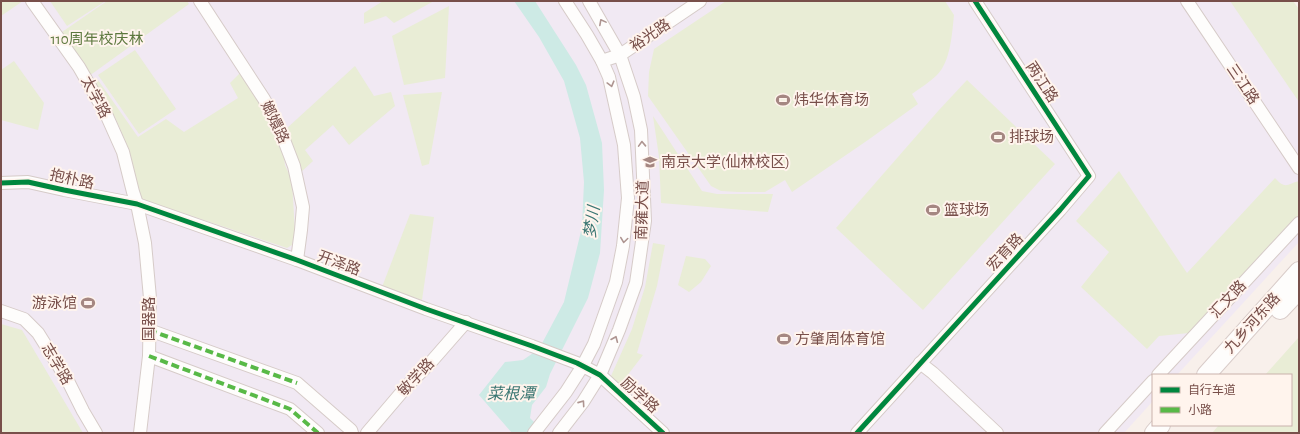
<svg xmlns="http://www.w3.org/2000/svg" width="1300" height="434" viewBox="0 0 1300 434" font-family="'Alegreya Sans','Noto Sans SC',sans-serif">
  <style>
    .education { fill: #f1e9f3 }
    .green { fill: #e9edd6 }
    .water { fill: #cdeae5 }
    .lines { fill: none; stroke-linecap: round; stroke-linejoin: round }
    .street-casing { stroke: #d6cbc8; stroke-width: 14 }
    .secondary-casing { stroke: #d9ccc9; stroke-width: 20 }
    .street { stroke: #fefdfc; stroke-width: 12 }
    .secondary { stroke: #fefdfc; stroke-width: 18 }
    .quiet { stroke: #58b947; stroke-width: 4; stroke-dasharray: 8 4; stroke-linecap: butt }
    .cycleway-casing { stroke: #fff4ed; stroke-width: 8 }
    .cycleway { stroke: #00873e; stroke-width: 5 }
    .oneway { stroke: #ae9591 }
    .labels { text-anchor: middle; stroke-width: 4; stroke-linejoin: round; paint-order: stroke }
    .street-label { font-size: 15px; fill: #784f4a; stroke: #fff4ed }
    .park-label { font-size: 15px; fill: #5d783e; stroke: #fff4ed }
    .poi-label { font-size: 15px; fill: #784f4a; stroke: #fff4ed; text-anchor: start }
    .water-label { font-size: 16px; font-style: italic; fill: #3a7672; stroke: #fff4ed }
  </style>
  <rect width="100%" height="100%" fill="#f8f0eb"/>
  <polygon class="education" points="1,1 1242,1 1299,83 1299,242 1177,375 1153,375 1153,401 1124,433 1,433"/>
  <g class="green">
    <polygon points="1,1 23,1 1,16"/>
    <polygon points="50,1 103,1 104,2 67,26"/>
    <polygon points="107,1 187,1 189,4 89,76 62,32"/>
    <polygon points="383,1 434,1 394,23 386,16 364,24 364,13"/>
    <path d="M726,1h219l9,14c-2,18 -3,46 -17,60 -7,7 -17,13 -25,19l6,10 -50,36 -76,52 -7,-12 -20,12h-27l-17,-1 -10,-5 -63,-90 1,-24 5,-23z"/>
    <polygon points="1230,1 1293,1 1299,9 1299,102"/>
    <polygon points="449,6 445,78 404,85 392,36"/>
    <polygon points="135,50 176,109 139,134 98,75"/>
    <polygon points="14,61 44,103 38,130 1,120 1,70"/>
    <polygon points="355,66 374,96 391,92 395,106 349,145 333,125 305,150 313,161 300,173 286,129"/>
    <path d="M241,72l23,39 19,38 2,16 7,16 3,51 -3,13 -5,3 -146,-49c-7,-20 -10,-41 -17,-60 -7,-20 -18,-38 -29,-56l3,-3 40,57 28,-18 18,13 54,-34 -8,-15z"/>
    <polygon points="967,80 1055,164 923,310 836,228 939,110"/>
    <polygon points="442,92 429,164 422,166 403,95"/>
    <polygon points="653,116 702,191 717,194 773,194 768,212 661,203 659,157"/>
    <path d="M1119,171l68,102 88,-95c11,12 12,6 24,3v34l-110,118 -30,3 -12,13 -66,-62 28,-35 -33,-31z"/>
    <polygon points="410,214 434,217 422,300 382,287"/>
    <polygon points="653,243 665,245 657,286 637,353 643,355 620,385 611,376 632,329 645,287"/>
    <polygon points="686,256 705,259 711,266 701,282 689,292 678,285"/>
    <polygon points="1,324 22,330 83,433 1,433"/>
    <polygon points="1299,337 1299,433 1212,433 1219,425 1291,425 1291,375 1265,375"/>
  </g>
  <polygon class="water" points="514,1 535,1 576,65 586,85 602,143 604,190 600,253 588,298 550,374 546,387 532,405 530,418 545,433 512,433 479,395 505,362 523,360 539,349 564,302 582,227 584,182 580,138 564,81 539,37"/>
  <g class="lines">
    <defs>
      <g id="street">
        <polyline points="32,1 79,67 106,114 123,152 133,192 137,204 145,243 150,298 149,356 140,433"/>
        <polyline points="200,1 264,99 279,127 294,166 303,207 301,230 297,260"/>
        <polyline points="1187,1 1299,168"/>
        <polyline points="602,61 620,55 700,1"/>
        <polyline points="1,183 28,182 64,190 137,204 297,260 426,309 532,346 577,363 600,375 663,433"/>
        <polyline points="1,311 24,319 38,333 68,381 83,411 96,433"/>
        <polyline points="149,330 297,383 351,430 352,433"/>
        <polyline points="149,356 290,409 318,433"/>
        <polyline points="920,363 933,373 997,433"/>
        <polyline points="1158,375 1299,223"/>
        <polyline points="367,433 407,386 431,362 466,322"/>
        <polyline points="534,433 566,392 582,367 594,344 616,282 623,246 628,198 624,145 609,77 602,61 587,35 565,1"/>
        <polyline points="559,433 583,402 600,375 619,330 636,283 645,221 641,130 634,97 620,55 589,1"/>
        <polyline points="857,433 1060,210 1089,176 975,1"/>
        <polyline points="1105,433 1153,381"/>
      </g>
      <g id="secondary">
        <polyline points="1280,310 1299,290"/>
        <polyline points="1206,375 1299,271"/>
        <polyline points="1154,433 1161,425"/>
      </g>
    </defs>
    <use href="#street" class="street-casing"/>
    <use href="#secondary" class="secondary-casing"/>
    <use href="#street" class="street"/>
    <use href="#secondary" class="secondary"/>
    <g class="quiet">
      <polyline points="149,330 297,383"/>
      <polyline points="149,356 290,409 318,433"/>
    </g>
    <defs>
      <g id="cycleway">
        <polyline points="1,183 28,182 64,190 137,204 297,260 426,309 532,346 577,363 600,375 663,433"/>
        <polyline points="857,433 1060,210 1089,176 975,1"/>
      </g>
    </defs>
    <use href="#cycleway" class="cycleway-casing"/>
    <use href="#cycleway" class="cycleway"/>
  </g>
  <defs><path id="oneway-chevron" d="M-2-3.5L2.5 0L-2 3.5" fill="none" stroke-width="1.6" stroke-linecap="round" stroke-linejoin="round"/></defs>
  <g class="oneway">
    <use href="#oneway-chevron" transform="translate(602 22) rotate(-118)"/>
    <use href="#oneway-chevron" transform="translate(611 84) rotate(75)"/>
    <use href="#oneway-chevron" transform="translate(642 144) rotate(-92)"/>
    <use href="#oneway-chevron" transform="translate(624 240) rotate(98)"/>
    <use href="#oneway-chevron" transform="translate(615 339) rotate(-67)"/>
    <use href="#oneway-chevron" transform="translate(582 403) rotate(-55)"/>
  </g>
  <defs>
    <symbol id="stadium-bare" viewBox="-9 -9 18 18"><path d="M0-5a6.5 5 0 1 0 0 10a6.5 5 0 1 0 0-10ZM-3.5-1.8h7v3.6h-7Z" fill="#a58782" stroke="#fff4ed" stroke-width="2.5" paint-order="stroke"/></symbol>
    <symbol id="university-bare" viewBox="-9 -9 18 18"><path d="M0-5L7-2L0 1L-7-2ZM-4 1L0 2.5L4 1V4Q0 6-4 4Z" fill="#a58782" stroke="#fff4ed" stroke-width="2.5" paint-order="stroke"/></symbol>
  </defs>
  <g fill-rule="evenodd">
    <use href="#stadium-bare" x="773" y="90" width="20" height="20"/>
    <use href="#stadium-bare" x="988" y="127" width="20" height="20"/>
    <use href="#university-bare" x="640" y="152" width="20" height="20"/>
    <use href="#stadium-bare" x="923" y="200" width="20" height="20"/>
    <use href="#stadium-bare" x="78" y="293" width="20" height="20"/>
    <use href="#stadium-bare" x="774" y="329" width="20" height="20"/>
  </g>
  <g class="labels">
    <g class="street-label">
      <text transform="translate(650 35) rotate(-34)" y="5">裕光路</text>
      <text transform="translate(1042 82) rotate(57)" y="5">两江路</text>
      <text transform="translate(1243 84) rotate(56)" y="5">三江路</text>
      <text transform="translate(96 97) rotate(62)" y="5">太学路</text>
      <text transform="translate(275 122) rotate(64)" y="5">嫏嬛路</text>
      <text transform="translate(72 179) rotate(12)" y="5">抱朴路</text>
      <text transform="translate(642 210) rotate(-88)" y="5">南雍大道</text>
      <text transform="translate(1005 252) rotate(-47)" y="5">宏育路</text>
      <text transform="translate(339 263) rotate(20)" y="5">开泽路</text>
      <text transform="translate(1228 299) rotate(-47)" y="5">汇文路</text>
      <text transform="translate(149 319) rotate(-90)" y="5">国器路</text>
      <text transform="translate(1252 323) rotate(-48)" y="5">九乡河东路</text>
      <text transform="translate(57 364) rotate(59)" y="5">志学路</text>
      <text transform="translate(416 377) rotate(-47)" y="5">敏学路</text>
      <text transform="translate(640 395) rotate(42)" y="5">励学路</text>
    </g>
    <g class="park-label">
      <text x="97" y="44">110周年校庆林</text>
    </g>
    <g class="poi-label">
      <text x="794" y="105">炜华体育场</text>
      <text x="1009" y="142">排球场</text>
      <text x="661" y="167">南京大学(仙林校区)</text>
      <text x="944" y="215">篮球场</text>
      <text x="77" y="308" text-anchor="end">游泳馆</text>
      <text x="795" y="344">方肇周体育馆</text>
    </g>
    <g class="water-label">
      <text transform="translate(591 222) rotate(-82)" y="6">梦川</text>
      <text x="511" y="399">菜根潭</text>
    </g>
  </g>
  <rect width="1300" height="434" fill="none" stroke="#784f4a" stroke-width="4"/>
  <rect x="1152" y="374" width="140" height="52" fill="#fff4ed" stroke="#c9b2ac"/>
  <rect x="1160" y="387" width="20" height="6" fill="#00873e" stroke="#c9b2ac"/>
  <text x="1188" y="394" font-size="12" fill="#784f4a">自行车道</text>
  <rect x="1160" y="407" width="20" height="6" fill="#58b947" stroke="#c9b2ac"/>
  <text x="1188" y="414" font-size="12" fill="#784f4a">小路</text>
</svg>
